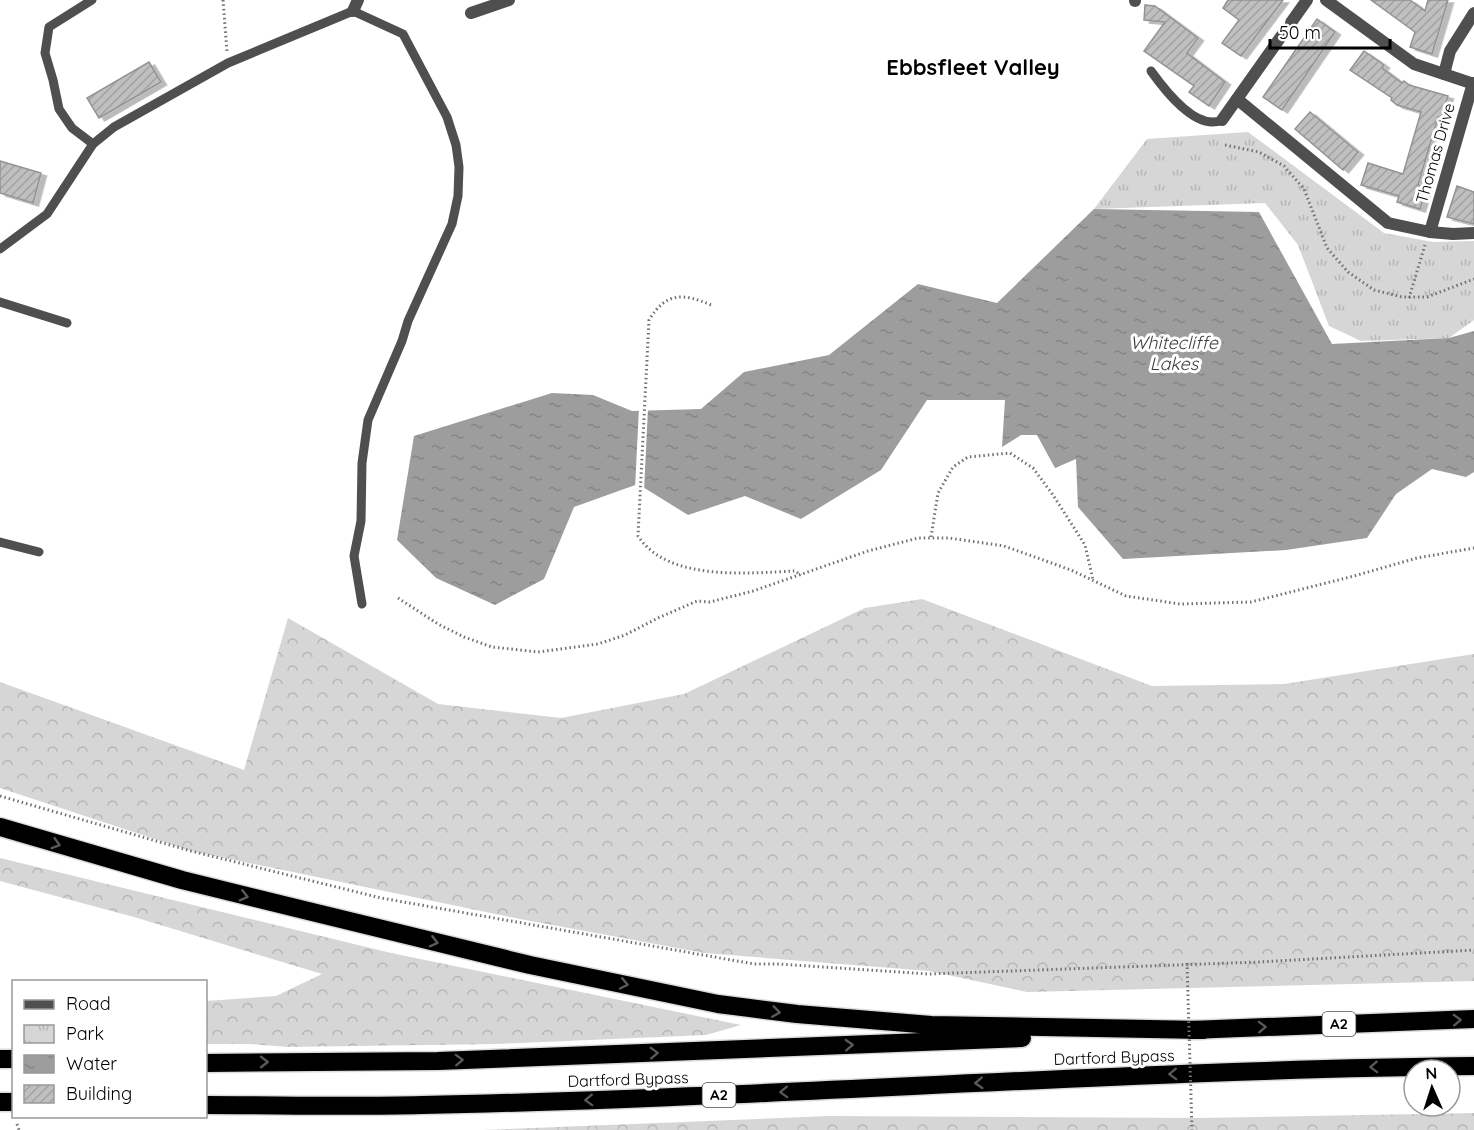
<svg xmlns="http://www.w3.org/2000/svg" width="1474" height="1130" viewBox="0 0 1474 1130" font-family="Quicksand,sans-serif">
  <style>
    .forest { fill: url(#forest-crowns) }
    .park { fill: url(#park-tufts) }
    .water { fill: url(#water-ripples) }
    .pier { fill: #fff }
    .building { fill: url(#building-hatch); stroke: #939393; stroke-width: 1.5; filter: url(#shadow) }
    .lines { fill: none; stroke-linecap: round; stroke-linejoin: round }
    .highway-casing { stroke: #dbdbdb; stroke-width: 21 }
    .path { stroke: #717171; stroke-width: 3; stroke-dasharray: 1.5 3; stroke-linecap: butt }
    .lane { stroke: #4f4f4f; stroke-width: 9 }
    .street { stroke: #4f4f4f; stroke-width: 12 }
    .highway { stroke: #000; stroke-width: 18 }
    .highway-bridge-casing { stroke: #dbdbdb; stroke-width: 21; stroke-linecap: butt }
    .path-bridge { stroke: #717171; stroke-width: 3; stroke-dasharray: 1.5 3; stroke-linecap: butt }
    .highway-bridge { stroke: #000; stroke-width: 18 }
    .oneway { stroke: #595959 }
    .labels { text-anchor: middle; stroke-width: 6; stroke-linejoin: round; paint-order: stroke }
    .shield { fill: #fff; stroke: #4c4c4c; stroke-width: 1.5 }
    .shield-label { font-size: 15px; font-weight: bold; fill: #000 }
    .street-label { font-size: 16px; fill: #000; stroke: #fff }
    .water-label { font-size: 18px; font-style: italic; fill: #3e3e3e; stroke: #fff }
    .district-label { font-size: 22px; font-weight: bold; fill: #000; stroke: #fff }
  </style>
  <defs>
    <pattern id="forest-crowns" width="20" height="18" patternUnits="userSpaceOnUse" patternTransform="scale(1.5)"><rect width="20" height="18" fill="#d6d6d6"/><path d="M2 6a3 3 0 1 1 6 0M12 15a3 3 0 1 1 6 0" fill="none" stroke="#b6b6b6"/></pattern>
    <pattern id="park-tufts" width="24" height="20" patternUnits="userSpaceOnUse" patternTransform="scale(1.5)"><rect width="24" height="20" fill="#d6d6d6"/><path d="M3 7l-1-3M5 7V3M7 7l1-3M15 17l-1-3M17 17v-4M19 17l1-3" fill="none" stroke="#b6b6b6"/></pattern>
    <pattern id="water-ripples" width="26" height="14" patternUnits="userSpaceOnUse" patternTransform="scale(1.5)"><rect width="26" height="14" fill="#9d9d9d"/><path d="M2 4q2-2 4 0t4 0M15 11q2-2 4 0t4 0" fill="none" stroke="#858585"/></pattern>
    <pattern id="building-hatch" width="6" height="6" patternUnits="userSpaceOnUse" patternTransform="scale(1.5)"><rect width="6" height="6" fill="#bfbfbf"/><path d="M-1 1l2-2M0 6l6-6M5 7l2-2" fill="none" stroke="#a2a2a2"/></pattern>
    <filter id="shadow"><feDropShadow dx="5.5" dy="3" stdDeviation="0" flood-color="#0004"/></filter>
  </defs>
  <rect width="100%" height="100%" fill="#fff"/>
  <g class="forest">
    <polygon points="922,599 1152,686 1284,684 1474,654 1474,981 1027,992 929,971 704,953 520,919 191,851 0,788 0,682 244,770 288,618 438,704 561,718 684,694 865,608"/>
    <polygon points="0,858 391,953 741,1025 706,1035 494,1044 288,1047 250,1044 206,1044 206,1001 276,996 322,974 134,917 0,881"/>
    <polygon points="1474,1113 1474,1130 483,1130 829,1116 1198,1118"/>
  </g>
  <polygon class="park" points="1248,132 1384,233 1433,242 1474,241 1474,320 1449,338 1361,341 1329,326 1298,245 1265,203 1094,209 1147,139"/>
  <polygon class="water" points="1094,209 1259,212 1332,344 1449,338 1474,331 1474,472 1466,477 1432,469 1396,494 1367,538 1286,550 1123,559 1078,507 1076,459 1055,468 1037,435 1021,435 1002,447 1005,400 927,400 881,470 801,519 745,496 688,515 638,484 574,507 544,579 495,605 436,578 397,540 414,436 552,393 593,395 632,411 701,409 744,372 829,355 918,284 997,303"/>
  <polygon class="pier" points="639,408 648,408 644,491 637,487 635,488"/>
  <g class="building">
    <polygon points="1228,0 1283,0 1241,56 1222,43 1239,20 1223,8"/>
    <polygon points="1371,0 1410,0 1425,11 1428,0 1448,0 1432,54 1410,47 1415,32"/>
    <polygon points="1145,5 1155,6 1198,38 1187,53 1225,82 1209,106 1189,92 1194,86 1144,51 1165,22 1144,20"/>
    <polygon points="1317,19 1335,32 1282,110 1263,97"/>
    <polygon points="1364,51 1384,65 1382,68 1402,83 1404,81 1409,85 1448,96 1441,118 1438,117 1418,185 1426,188 1420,209 1397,202 1399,196 1361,185 1368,163 1403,174 1421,112 1397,105 1391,100 1392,98 1350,70"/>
    <polygon points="149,62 161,82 99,118 87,98"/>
    <polygon points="1310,112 1358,152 1343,170 1295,129"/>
    <polygon points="0,161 41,173 33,203 0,193"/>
    <polygon points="1457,186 1474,192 1474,224 1447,217"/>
  </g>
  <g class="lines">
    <defs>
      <g id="highway">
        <polyline points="0,827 182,880 304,910 530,965 718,1004 797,1014 931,1025 1203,1030"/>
        <polyline points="1191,1030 1474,1019"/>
        <polyline points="0,1059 14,1059"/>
        <polyline points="206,1063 438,1061 1022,1038"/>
        <path d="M206,1105c72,0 144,2 216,0 351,-7 701,-35 1052,-39"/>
      </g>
    </defs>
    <use href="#highway" class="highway-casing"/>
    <g class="path">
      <polyline points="223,0 227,52"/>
      <polyline points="1225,145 1259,152 1284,166 1304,189 1327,248 1348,272 1374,290 1402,297 1427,297 1474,279"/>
      <polyline points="1409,298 1425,245"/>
      <path d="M711,305c-28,-12 -45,-13 -62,15l-11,216c30,46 110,37 157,35l6,4"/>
      <polyline points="931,537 938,493 953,467 968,457 1010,453 1033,468 1053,495 1085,545 1093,580"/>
      <polyline points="398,598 438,624 464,637 492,647 538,652 598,644 625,635 658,618 697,601 710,602 753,591 868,551 918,538 949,538 1004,546 1071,570 1126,596 1180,604 1251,602 1354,576 1417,558 1474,548"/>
      <polyline points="0,796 191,851 381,898 754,964 779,964 928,974 1259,962 1474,950"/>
      <polyline points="17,1124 19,1130"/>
    </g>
    <g class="lane">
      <polyline points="92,0 49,27 45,53 53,80 59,109 72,128 93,144"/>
      <path d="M1151,71c13,18 45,61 71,49"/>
      <polyline points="0,249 47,214 93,144 114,127 228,63 353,11 403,34 447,117 456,145 459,167 458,196 452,224 408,321 402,341 368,420 362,463 361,521 354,556 362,604"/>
      <polyline points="0,302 67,323"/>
      <polyline points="0,542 39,552"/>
    </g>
    <g class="street">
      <polyline points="1135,0 1135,1"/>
      <polyline points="1326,0 1414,64 1474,84"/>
      <polyline points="353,11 358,0"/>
      <polyline points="471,13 509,0"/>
      <polyline points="1444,74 1450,51 1474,13"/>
      <polyline points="1237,99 1388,223 1430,232 1453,234 1474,233"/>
      <polyline points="1222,120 1307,0"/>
      <polyline points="1430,232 1473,83"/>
    </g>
    <use href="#highway" class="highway"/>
    <defs>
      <polyline id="highway-bridge" points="0,1102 14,1102"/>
    </defs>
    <use href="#highway-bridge" class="highway-bridge-casing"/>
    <polyline class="path-bridge" points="1187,963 1192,1130"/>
    <use href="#highway-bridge" class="highway-bridge"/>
  </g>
  <defs><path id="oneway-chevron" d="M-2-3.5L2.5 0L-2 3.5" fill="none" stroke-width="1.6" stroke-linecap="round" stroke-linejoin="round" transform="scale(1.5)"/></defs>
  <g class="oneway">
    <use href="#oneway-chevron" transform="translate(56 844) rotate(16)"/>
    <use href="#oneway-chevron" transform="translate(244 896) rotate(14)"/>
    <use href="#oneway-chevron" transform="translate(434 942) rotate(14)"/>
    <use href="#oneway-chevron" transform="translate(624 984) rotate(12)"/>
    <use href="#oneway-chevron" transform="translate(776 1012) rotate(8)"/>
    <use href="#oneway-chevron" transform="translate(1457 1020) rotate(-2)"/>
    <use href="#oneway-chevron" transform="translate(1262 1027) rotate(-2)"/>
    <use href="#oneway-chevron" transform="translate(849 1045) rotate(-3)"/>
    <use href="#oneway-chevron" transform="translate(654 1053) rotate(-2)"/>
    <use href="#oneway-chevron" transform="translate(459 1060) rotate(-2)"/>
    <use href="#oneway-chevron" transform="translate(264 1062)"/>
    <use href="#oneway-chevron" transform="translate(1374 1067) rotate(178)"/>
    <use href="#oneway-chevron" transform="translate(1173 1074) rotate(178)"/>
    <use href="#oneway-chevron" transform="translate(979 1083) rotate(177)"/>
    <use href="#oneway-chevron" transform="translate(784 1092) rotate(178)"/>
    <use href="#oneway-chevron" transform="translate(589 1100) rotate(178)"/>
  </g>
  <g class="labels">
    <g class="shield">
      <rect x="1322.5" y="1012" width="33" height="24" rx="4.5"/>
      <rect x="702.5" y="1083" width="33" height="24" rx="4.5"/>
    </g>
    <g class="shield-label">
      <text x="1339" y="1029">A2</text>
      <text x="719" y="1100">A2</text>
    </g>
    <g class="street-label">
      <text transform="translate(1435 153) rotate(-74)" y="6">Thomas Drive</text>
      <text transform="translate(1114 1057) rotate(-2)" y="6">Dartford Bypass</text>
      <text transform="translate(628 1079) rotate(-2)" y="6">Dartford Bypass</text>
    </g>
    <g class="water-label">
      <text x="1174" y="349">Whitecliffe<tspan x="1174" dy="21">Lakes</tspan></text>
    </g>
    <g class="district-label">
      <text x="973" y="75">Ebbsfleet Valley</text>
    </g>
  </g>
  <rect x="12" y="980" width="195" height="138" fill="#ffffff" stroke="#999999" stroke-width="1.5"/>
  <rect x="24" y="1000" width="30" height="9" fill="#4f4f4f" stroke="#999999" stroke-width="1.5"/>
  <text x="66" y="1010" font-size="18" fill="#000000">Road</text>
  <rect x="24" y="1025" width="30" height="18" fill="url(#park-tufts)" stroke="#999999" stroke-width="1.5"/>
  <text x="66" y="1040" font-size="18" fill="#000000">Park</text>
  <rect x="24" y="1055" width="30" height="18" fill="url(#water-ripples)" stroke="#999999" stroke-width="1.5"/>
  <text x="66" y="1070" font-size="18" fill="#000000">Water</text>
  <rect x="24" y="1085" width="30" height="18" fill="url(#building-hatch)" stroke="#999999" stroke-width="1.5"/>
  <text x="66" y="1100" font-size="18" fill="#000000">Building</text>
  <g transform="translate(1432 1088) rotate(357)"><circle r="28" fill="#ffffff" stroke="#999999" stroke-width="1.5"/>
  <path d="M0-4.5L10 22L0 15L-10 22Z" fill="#000000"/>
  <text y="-9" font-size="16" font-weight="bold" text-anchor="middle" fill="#000000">N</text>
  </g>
  <path d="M1270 39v9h120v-9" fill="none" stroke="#000000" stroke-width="3"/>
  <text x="1279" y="39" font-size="18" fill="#000000" stroke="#ffffff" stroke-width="4.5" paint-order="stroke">50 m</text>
</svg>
